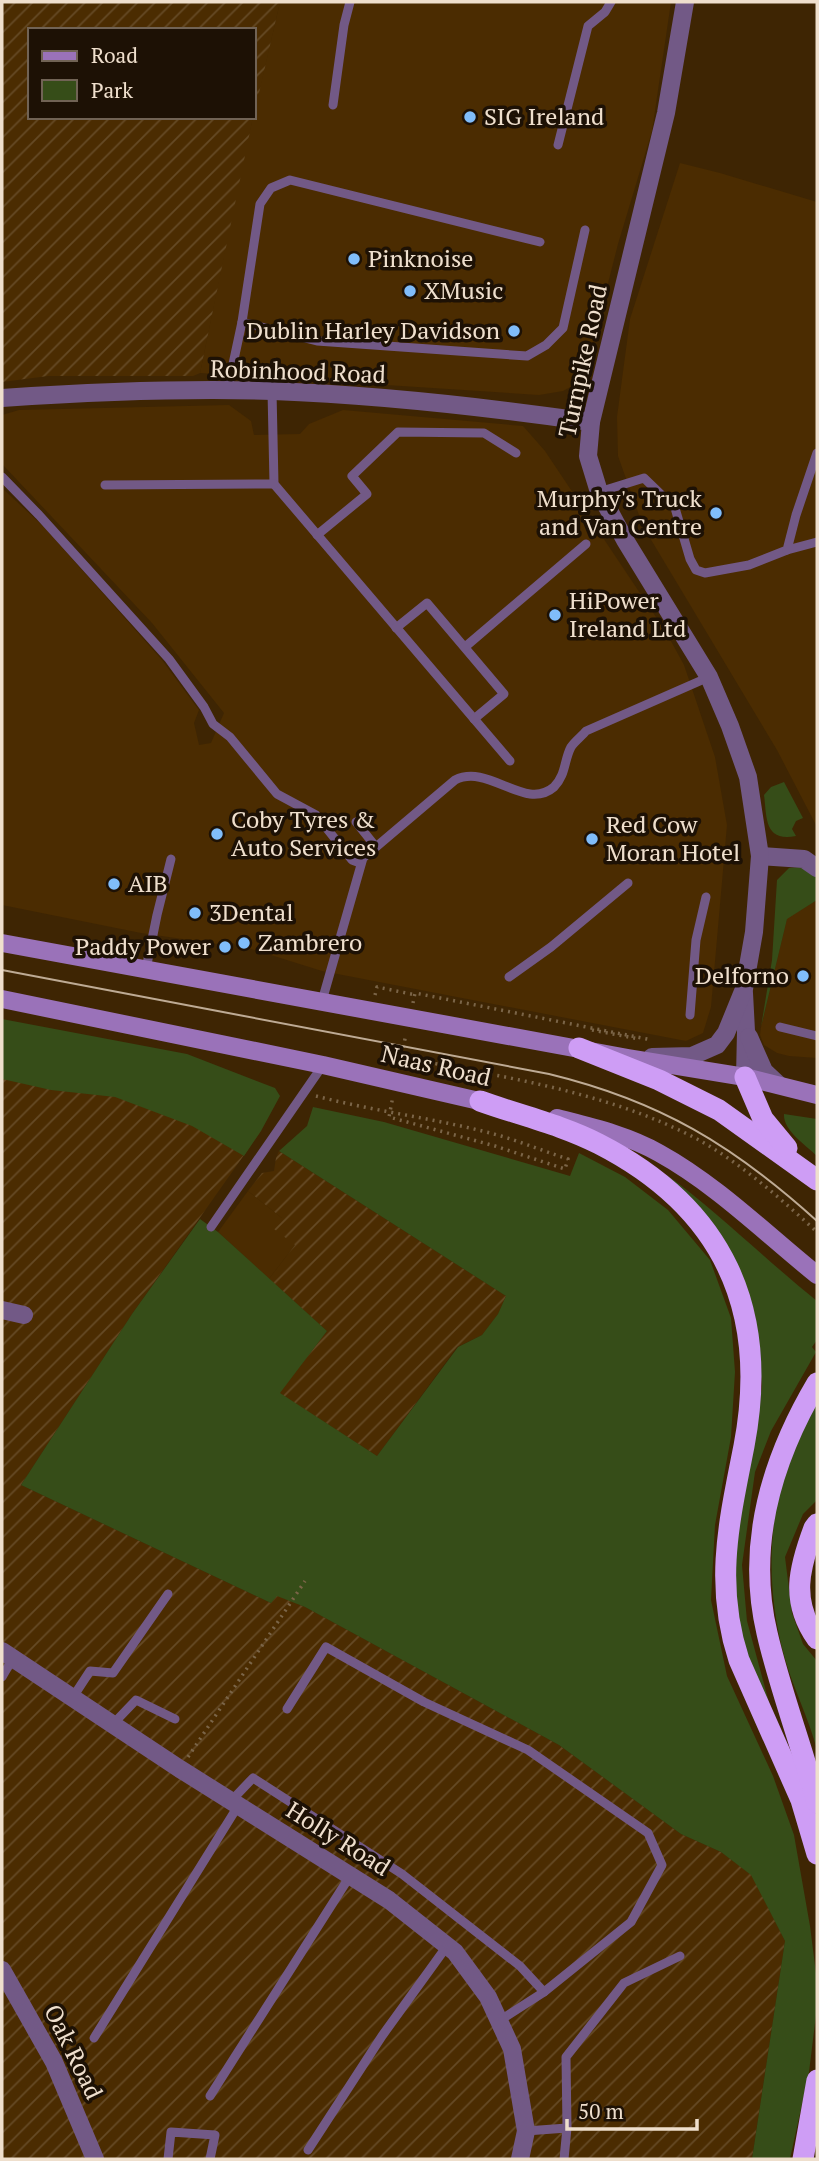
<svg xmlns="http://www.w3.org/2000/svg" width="819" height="2161" viewBox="0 0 819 2161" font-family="'PT Serif',serif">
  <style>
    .built { fill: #4b2c01 }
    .industrial { fill: url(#industrial-furrows) }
    .green { fill: #364d18 }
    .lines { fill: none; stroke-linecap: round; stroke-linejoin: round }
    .path { stroke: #7b6548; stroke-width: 3.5; stroke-dasharray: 2 5; stroke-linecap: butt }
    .service { stroke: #725986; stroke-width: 9 }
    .minor { stroke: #725986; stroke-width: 18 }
    .tertiary { stroke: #725986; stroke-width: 18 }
    .secondary { stroke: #9a72b9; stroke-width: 18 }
    .motorway { stroke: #ce9df5; stroke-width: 21 }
    .tram { stroke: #beab95; stroke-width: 2 }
    .poi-dot { fill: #80bdfa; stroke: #1d1105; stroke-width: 2.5 }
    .labels { text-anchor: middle; stroke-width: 7; stroke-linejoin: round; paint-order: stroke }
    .poi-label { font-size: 24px; fill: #efdfcd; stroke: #1d1105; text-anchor: start }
    .street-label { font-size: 24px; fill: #efdfcd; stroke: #1d1105 }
  </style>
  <defs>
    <pattern id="industrial-furrows" width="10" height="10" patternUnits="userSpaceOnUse" patternTransform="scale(1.75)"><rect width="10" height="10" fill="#4b2c01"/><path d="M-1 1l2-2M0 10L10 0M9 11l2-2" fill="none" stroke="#654a25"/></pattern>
  </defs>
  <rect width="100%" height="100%" fill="#3e2503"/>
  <g class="built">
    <polygon points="280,2 671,2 652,131 618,244 588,362 582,376 574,385 563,391 539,395 200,373 245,151"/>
    <polygon points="680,163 720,173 817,202 817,827 777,750 650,538 639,515 618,456 617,417 630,319"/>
    <polygon points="229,405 251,421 254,435 300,434 309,424 343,410 523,426 545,451 666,632 684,665 715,757 727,825 711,1007 703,1033 686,1041 322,971 232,943 217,944 141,933 2,905 2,488 44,527 162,660 199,710 194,723 199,745 211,743 224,713 152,623 2,464 2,415 19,410"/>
    <polygon points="817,900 817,1058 789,1056 777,1053 764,1045 760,1035 761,1027 787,918"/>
    <polygon points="248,1191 282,1218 295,1245 269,1279 218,1232"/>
  </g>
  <g class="industrial">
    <polygon points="2,2 280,2 254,115 254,30 30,30 30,117 253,117 200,373 193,376 48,376 2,382"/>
    <polygon points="2,1022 261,1131 132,1314 21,1485 271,1603 277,1595 305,1607 559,1745 681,1834 721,1852 752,1875 785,1941 752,2159 2,2159"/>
    <polygon points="279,1151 506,1296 498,1314 482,1335 457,1347 377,1456 279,1393 327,1331 269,1279 295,1245 274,1229 282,1218 248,1191 262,1173 274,1171 276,1158"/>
  </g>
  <g class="green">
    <path d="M784,782l19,36 -7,3 -4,8 4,7c-32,6 -29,-18 -32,-41l7,-8z"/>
    <polygon points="801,867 817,877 817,900 787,919 761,1027 772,960 777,880 789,868"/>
    <polygon points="2,1019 187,1054 275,1088 280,1096 261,1131 244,1156 192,1126 115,1097 51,1090 2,1079"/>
    <polygon points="313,1107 384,1122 570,1176 579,1153 625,1177 668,1210 710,1260 731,1318 735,1372 731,1437 715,1525 711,1600 727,1676 773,1776 794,1835 810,1926 817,1981 817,2007 809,2072 790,2159 752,2159 785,1941 751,1875 721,1852 681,1834 559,1745 305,1607 277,1596 271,1603 21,1485 132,1314 200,1219 218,1232 327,1331 280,1393 377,1456 458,1347 482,1335 498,1314 506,1296 279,1151 307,1126"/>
    <path d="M784,1114l33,5v37c-11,-11 -34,-25 -33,-42z"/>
    <path d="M667,1175c53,39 99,85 150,126v39l-5,7 4,5 -45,79 -16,41 -13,93 5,56 27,100 -29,-64 -12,-82 6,-59 16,-80 7,-50 -7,-71 -15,-43 -25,-46z"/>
    <path d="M817,1403v97l-14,14 -18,43 7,56 11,31 14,17v89c-8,-31 -23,-60 -32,-91 -21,-74 -18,-154 13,-225 5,-11 13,-21 19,-31z"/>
  </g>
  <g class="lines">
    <g class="path">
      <polyline points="375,995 377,987 416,995"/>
      <polyline points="413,1003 415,993 652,1040"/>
      <polyline points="592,1030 639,1039"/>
      <path d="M401,1057c101,20 206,34 298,83 43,24 82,59 118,92"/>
      <polyline points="399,1068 406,1034"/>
      <path d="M316,1096c61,16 125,23 185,40 23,7 45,16 67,23l-3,10 -70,-23 -106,-29 4,-21"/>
      <polyline points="188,1757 305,1581"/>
    </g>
    <g class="service">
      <polyline points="333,105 344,25 350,2"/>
      <polyline points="558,145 588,26 605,12 611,2"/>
      <polyline points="242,322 317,341 527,356 546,345 563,328 585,230"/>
      <polyline points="272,391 274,484 510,761"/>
      <polyline points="227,392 242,322 260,204 271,188 290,180 540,242"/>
      <polyline points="2,477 39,515 169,659 204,707 213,724 230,737 277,794 316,815 352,860 360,863"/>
      <polyline points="105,485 274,484"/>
      <polyline points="599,492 644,478 675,508 690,559 696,570 705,573 749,565 787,550 796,515 817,453"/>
      <polyline points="317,535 367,494 352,476 398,432 484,433 516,453"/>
      <polyline points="787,550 817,542"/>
      <polyline points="396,628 427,603 504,694 474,719"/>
      <polyline points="465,647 586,544"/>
      <polyline points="356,822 376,847"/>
      <polyline points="146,969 157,915 171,859"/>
      <polyline points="509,977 551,947 628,883"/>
      <path d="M322,1001l41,-143 92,-78c34,-17 70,32 99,7 12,-12 10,-27 17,-40 4,-6 11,-11 15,-16l123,-54"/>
      <polyline points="690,1015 696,940 706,897"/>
      <polyline points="780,1027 817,1036"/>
      <polyline points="211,1227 323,1065"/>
      <polyline points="2,1677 13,1658"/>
      <polyline points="73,1697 90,1671 113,1673 168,1594"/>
      <polyline points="287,1709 326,1647 424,1702 528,1750 648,1833 662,1865 631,1922 544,1992"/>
      <polyline points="113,1724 136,1700 175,1719"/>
      <polyline points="231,1801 253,1778 402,1874 520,1966 544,1992 499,2021"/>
      <polyline points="94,2038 238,1806"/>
      <polyline points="210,2096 350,1876"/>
      <polyline points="567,2128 566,2057 624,1983 680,1956"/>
      <polyline points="526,2131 567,2128 564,2159"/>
      <polyline points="308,2150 382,2036 447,1946"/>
      <polyline points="168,2159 171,2132 215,2135 210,2159"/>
    </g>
    <g class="minor">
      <polyline points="760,856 804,859 817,868"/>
      <polyline points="2,1310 24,1315"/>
      <polyline points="2,1651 180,1769 389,1900 455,1952 488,1997 512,2049 526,2131 520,2159"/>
      <polyline points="2,1970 54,2062 95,2159"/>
    </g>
    <g class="tertiary">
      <path d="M2,398c90,-6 181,-10 271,-7 106,4 213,16 318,31"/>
      <polyline points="744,993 746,1031 745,1077"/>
      <polyline points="749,1037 764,1071 779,1085"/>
      <polyline points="652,1057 692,1056 717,1045 726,1033 744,989 754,932 760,856 748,777 730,726 709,677 625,540 599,492 588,456 591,422 666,113 685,2"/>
    </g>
    <g class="secondary">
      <polyline points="2,943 628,1058 745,1077 817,1095"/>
      <polyline points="2,999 323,1065 492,1104"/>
      <path d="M557,1118c35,9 70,17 102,35 58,32 107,81 158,122"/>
    </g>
    <g class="motorway">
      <polyline points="579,1048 659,1080 719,1110 817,1180"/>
      <polyline points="745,1077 763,1119 787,1148"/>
      <path d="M480,1101c39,14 82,24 119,43 125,64 171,166 145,302 -15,76 -30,138 -5,214l62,140 16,54"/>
      <path d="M817,1383c-45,76 -71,161 -50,250 13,57 35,113 50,170"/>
      <path d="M817,1524l-3,4c-15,40 -24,73 3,111"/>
      <polyline points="803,2159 817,2080"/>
    </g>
    <path class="tram" d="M2,970l547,104c111,27 184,71 268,147"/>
  </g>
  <g class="poi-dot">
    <circle cx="470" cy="117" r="7"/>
    <circle cx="354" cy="259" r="7"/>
    <circle cx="410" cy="291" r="7"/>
    <circle cx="514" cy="331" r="7"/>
    <circle cx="716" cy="513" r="7"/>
    <circle cx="555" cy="615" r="7"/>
    <circle cx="217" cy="834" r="7"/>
    <circle cx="592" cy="839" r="7"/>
    <circle cx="114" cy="884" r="7"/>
    <circle cx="195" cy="913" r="7"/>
    <circle cx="244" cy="943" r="7"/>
    <circle cx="225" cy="947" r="7"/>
    <circle cx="803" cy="976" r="7"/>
  </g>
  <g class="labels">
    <g class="poi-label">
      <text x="484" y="125">SIG Ireland</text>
      <text x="368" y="267">Pinknoise</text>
      <text x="424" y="299">XMusic</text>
      <text x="500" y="339" text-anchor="end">Dublin Harley Davidson</text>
      <text x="702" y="507" text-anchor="end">Murphy's Truck<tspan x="702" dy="28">and Van Centre</tspan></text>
      <text x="569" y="609">HiPower<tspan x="569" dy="28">Ireland Ltd</tspan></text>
      <text x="231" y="828">Coby Tyres &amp;<tspan x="231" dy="28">Auto Services</tspan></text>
      <text x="606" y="833">Red Cow<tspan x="606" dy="28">Moran Hotel</tspan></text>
      <text x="128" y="892">AIB</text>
      <text x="209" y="921">3Dental</text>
      <text x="258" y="951">Zambrero</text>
      <text x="211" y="955" text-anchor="end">Paddy Power</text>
      <text x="789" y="984" text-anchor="end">Delforno</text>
    </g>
    <g class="street-label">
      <text transform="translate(583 361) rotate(-78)" y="8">Turnpike Road</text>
      <text transform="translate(298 372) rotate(2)" y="8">Robinhood Road</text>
      <text transform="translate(436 1066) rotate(13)" y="8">Naas Road</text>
      <text transform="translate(338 1839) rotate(32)" y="8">Holly Road</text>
      <text transform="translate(73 2052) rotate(64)" y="8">Oak Road</text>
    </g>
  </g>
  <rect width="819" height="2161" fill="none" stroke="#efdfcd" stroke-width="7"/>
  <rect x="28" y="28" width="228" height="91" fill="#1d1105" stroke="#716355" stroke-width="2"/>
  <rect x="42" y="51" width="35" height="10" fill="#9a72b9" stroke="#716355" stroke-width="2"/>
  <text x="91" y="63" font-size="21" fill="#efdfcd">Road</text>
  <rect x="42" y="80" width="35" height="21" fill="#364d18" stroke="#716355" stroke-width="2"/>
  <text x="91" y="98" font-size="21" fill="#efdfcd">Park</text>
  <path d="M567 2119v10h130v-10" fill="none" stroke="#efdfcd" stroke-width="3.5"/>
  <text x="578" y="2119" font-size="21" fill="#efdfcd" stroke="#1d1105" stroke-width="5" paint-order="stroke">50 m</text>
</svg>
